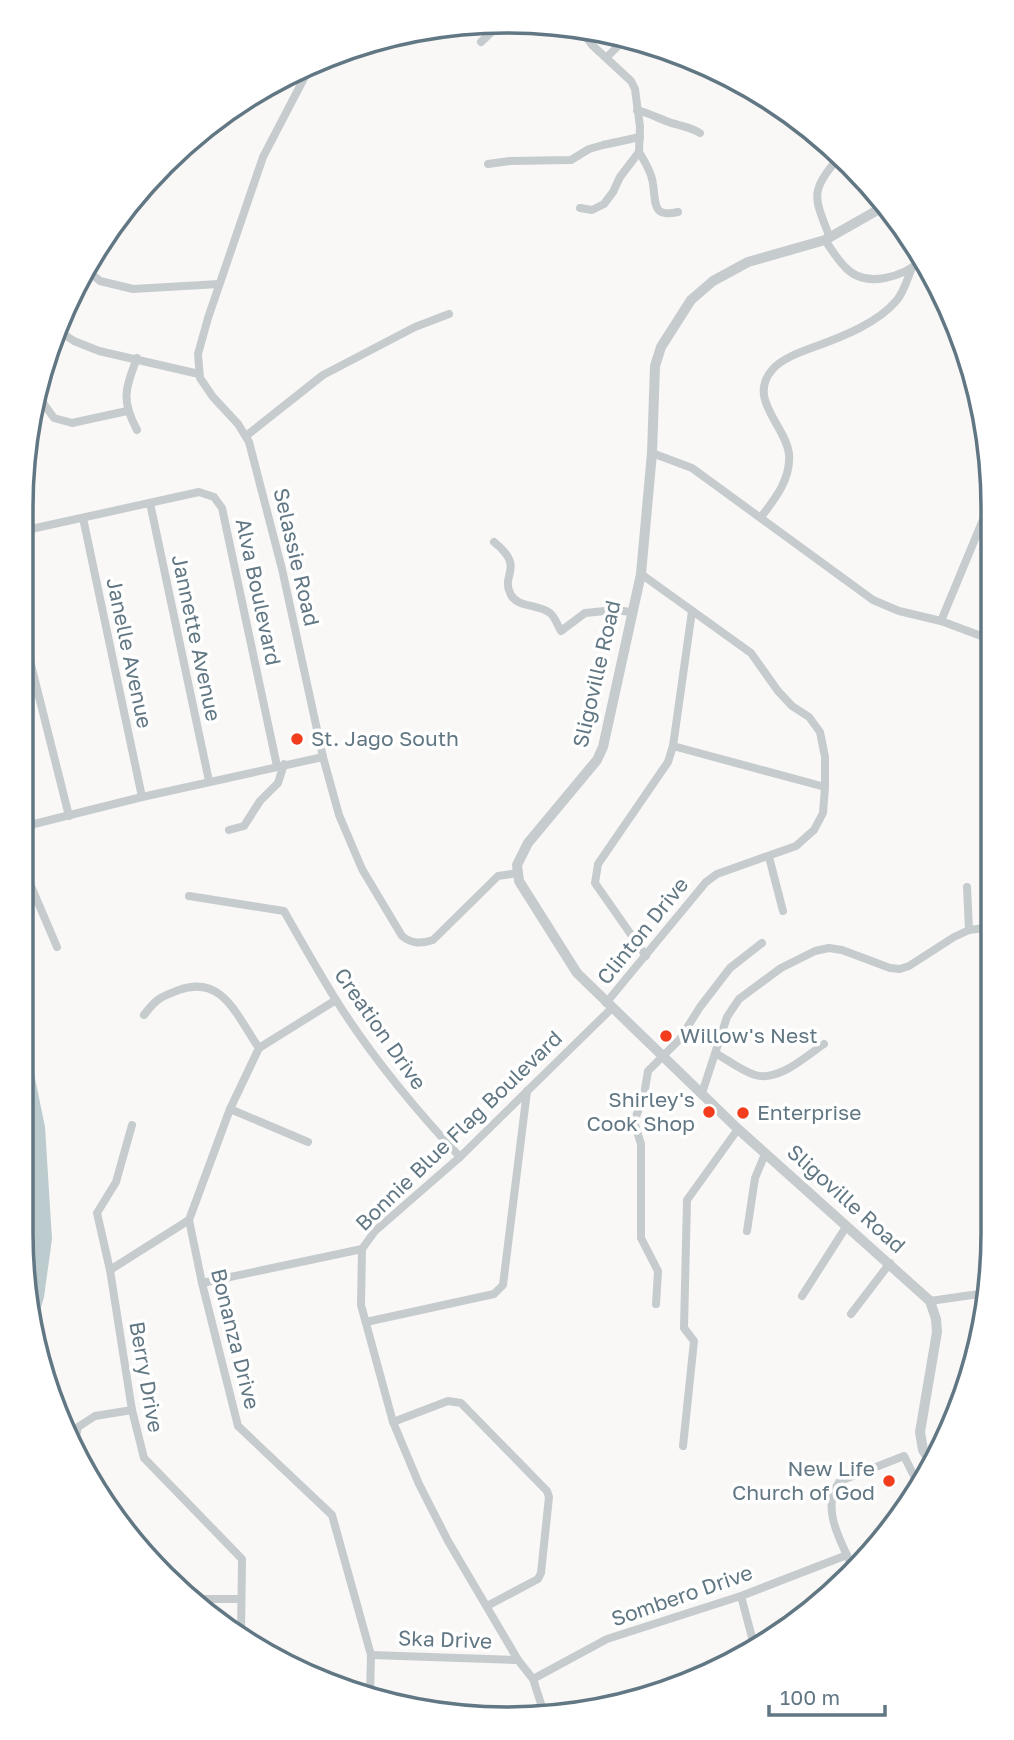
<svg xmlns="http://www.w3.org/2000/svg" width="1014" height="1740" viewBox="0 0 1014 1740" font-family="'Golos Text',sans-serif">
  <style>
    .water { fill: #bccbce }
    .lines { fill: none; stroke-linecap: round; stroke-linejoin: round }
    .minor { stroke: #c6cbce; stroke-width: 8 }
    .tertiary { stroke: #c6cbce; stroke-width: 10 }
    .poi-dot { fill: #f13d1d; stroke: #fff; stroke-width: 2.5 }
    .labels { text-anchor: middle; stroke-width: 7; stroke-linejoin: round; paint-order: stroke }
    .street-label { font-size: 21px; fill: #617783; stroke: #fff }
    .poi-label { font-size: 21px; fill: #617783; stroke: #fff; text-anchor: start }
    .rim { fill: none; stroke: #617783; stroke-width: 3.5 }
  </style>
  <rect width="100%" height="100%" fill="#f9f8f6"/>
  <polygon class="water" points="21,1025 28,1044 45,1127 52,1239 44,1297 36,1325 21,1233 23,1178 21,1162"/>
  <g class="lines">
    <g class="minor">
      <polyline points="570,27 585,35 592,45 631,81 635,89 640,127 639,152 620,177 613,192 604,204 592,210 580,208"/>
      <polyline points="481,42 502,22"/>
      <polyline points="607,57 626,38"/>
      <path d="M312,63l-49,94 -55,161 -10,36 2,24 13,19 25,27 11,18 33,127 41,188 16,58 23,54 40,67c10,8 19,8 31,4l65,-64 20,-3"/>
      <path d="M637,110c11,3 19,7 29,11 12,5 23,5 34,12"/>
      <path d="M639,152c5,8 13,22 14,32 3,19 -1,34 25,28"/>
      <polyline points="488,164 510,161 571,160 589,149 603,145 640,137"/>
      <path d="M830,238c-16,-42 -21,-45 9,-81"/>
      <path d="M825,240c6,9 12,19 20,27 21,23 59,9 79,-8"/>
      <polyline points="87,270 100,281 133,289 219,284"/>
      <polyline points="57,330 74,341 99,351 199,374"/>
      <path d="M137,358c-12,32 -16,42 0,72"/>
      <polyline points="38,396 54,418 72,423 127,411"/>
      <polyline points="246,436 323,375 415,327 449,314"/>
      <polyline points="652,453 692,468 873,600 899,611 941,621 992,640"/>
      <polyline points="150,503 209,781"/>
      <path d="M761,517c14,-18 30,-38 28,-63 -3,-28 -42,-55 -17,-84 9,-11 28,-18 42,-23 28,-10 64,-24 83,-47 7,-9 10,-20 14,-30"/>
      <polyline points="83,518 142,797"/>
      <polyline points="22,531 199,492 214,497 222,508 277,766"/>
      <path d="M494,542c33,27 5,32 17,53 7,13 28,9 39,18 6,5 7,12 11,18l24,-18 30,-3 16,2"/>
      <polyline points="941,621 992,498"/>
      <polyline points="22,629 69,816"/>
      <polyline points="673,746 825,787"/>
      <polyline points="22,827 142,797 323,757"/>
      <polyline points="229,830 244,826 260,801 278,783 284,764"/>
      <polyline points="769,857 783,911"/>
      <polyline points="22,865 57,947"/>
      <polyline points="967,887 969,930"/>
      <path d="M189,896l95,15c17,30 34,60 52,89 36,57 78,108 124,157"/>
      <polyline points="981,929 992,939"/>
      <polyline points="646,956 595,883 598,864 668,762 673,746 692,611"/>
      <polyline points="336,1000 259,1048 230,1109 189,1220 202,1283 238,1426 332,1515 371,1655 370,1696"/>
      <polyline points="606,1003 706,882 717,874 796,846 814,830 823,813 825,787 825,757 820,732 809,717 792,706 778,691 751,653 641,574"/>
      <path d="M144,1015c12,-16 16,-18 35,-25 44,-16 58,27 80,58"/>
      <path d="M717,1054c12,7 25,17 38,21 24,7 51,-19 69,-31"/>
      <polyline points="702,1093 727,1017 739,999 781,968 815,951 829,948 842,950 890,968 900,969 909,966 954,937 969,930 992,927"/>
      <polyline points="230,1109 308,1142"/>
      <polyline points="132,1125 116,1182 97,1213 110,1270 132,1410 144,1458 242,1559 241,1635"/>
      <polyline points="747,1231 755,1178 765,1154"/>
      <polyline points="110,1270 189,1220"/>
      <polyline points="202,1283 362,1249"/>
      <polyline points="802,1296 846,1227"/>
      <polyline points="930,1301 986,1293"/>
      <polyline points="656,1304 658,1271 641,1238 641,1144 634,1122 644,1095 648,1071 680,1039 700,1007 730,968 762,943"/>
      <polyline points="851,1314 890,1263"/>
      <polyline points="366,1322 494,1294 503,1285 527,1091"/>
      <polyline points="393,1422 448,1401 461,1403 547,1491 549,1497 541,1573 538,1579 487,1606"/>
      <polyline points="75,1441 78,1427 95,1416 132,1410"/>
      <polyline points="683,1446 694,1341 684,1328 687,1200 738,1129"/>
      <path d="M852,1566c-12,-26 -32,-60 -12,-85l64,-25 15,30"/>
      <polyline points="741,1596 754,1645"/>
      <polyline points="192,1599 241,1599"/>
      <polyline points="371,1655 518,1660"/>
      <polyline points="533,1679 607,1639 741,1596 847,1555"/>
      <polyline points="544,1713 533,1679 518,1660 448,1541 419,1484 393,1422 361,1305 362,1249 375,1231 460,1157 612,1008"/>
    </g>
    <polyline class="tertiary" points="884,203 876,211 825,240 748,262 713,281 691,300 661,347 655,366 652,453 641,574 603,747 597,760 528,843 517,865 519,881 577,973 738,1129 930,1301 936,1319 937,1332 920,1432 923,1450 931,1462"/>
  </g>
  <g class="poi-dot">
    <circle cx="297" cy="739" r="7"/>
    <circle cx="666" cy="1036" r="7"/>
    <circle cx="709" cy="1112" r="7"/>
    <circle cx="743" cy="1113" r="7"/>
    <circle cx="889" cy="1481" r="7"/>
  </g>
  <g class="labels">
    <g class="street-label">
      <text transform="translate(296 557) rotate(77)" y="7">Selassie Road</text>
      <text transform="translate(258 592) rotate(78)" y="7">Alva Boulevard</text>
      <text transform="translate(196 638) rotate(78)" y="7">Jannette Avenue</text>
      <text transform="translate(129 653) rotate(78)" y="7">Janelle Avenue</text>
      <text transform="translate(597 674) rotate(-77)" y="7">Sligoville Road</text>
      <text transform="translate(643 931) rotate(-51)" y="7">Clinton Drive</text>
      <text transform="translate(380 1029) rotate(55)" y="7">Creation Drive</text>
      <text transform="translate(459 1131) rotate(-44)" y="7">Bonnie Blue Flag Boulevard</text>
      <text transform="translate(846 1199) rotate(42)" y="7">Sligoville Road</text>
      <text transform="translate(235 1339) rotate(76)" y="7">Bonanza Drive</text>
      <text transform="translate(146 1377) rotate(80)" y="7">Berry Drive</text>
      <text transform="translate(682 1596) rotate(-19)" y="7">Sombero Drive</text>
      <text transform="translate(445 1640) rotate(2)" y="7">Ska Drive</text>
    </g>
    <g class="poi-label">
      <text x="311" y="746">St. Jago South</text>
      <text x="680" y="1043">Willow's Nest</text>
      <text x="695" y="1107" text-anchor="end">Shirley's<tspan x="695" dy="24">Cook Shop</tspan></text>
      <text x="757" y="1120">Enterprise</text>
      <text x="875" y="1476" text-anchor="end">New Life<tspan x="875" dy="24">Church of God</tspan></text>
    </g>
  </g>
  <path d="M0 0H1014V1740H0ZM507 33H507A474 474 0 0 1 981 507V1233A474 474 0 0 1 507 1707H507A474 474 0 0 1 33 1233V507A474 474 0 0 1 507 33Z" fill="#fff" fill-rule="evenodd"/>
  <path class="rim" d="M507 33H507A474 474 0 0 1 981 507V1233A474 474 0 0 1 507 1707H507A474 474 0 0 1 33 1233V507A474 474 0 0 1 507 33Z"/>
  <path d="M769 1705v10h116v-10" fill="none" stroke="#617783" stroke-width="3.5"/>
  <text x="780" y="1705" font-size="21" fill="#617783" stroke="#ffffff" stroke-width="5" paint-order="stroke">100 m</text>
</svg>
